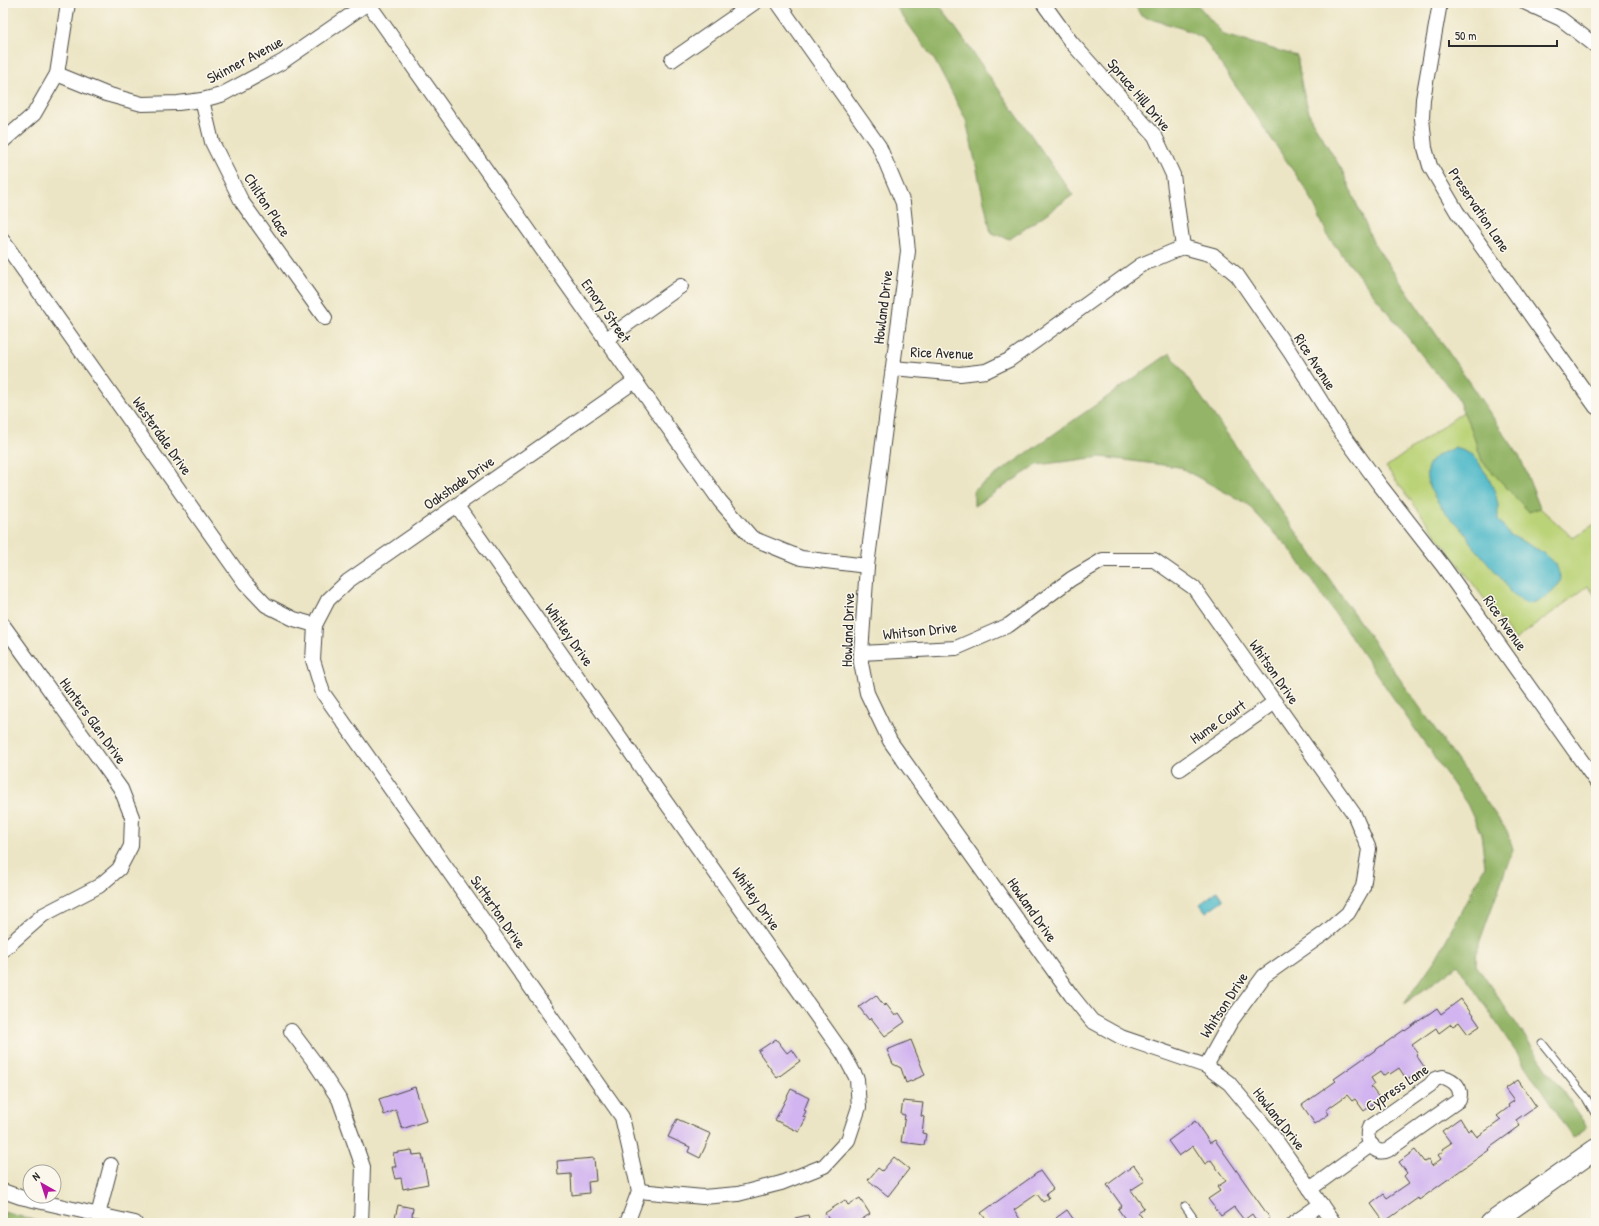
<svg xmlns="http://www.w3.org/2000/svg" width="1599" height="1226" viewBox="0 0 1599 1226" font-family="'Patrick Hand',sans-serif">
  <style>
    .green { fill: #bbd378; stroke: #737f52 }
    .forest { fill: #94b568; stroke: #60704a }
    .water { fill: #4cb8c8; stroke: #3c727a }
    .building { fill: #d1b4f0 }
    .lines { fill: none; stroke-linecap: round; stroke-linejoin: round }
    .service-casing { stroke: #484742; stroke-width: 9 }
    .minor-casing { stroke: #484742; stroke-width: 16 }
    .secondary-casing { stroke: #484742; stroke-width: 22 }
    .service { stroke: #fff; stroke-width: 7 }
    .minor { stroke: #fff; stroke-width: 14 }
    .secondary { stroke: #fff; stroke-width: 20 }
    .labels { text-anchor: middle; stroke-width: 3; stroke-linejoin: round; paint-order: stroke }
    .street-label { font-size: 15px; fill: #2b2b2b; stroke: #fbf7ec }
  </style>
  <rect width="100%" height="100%" fill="#fbf7ec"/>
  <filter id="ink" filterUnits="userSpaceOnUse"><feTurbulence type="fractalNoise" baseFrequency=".025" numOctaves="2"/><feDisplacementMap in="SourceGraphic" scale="8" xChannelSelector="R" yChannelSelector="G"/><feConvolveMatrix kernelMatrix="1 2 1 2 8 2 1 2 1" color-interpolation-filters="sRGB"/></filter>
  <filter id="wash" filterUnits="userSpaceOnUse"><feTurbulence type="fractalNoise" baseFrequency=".012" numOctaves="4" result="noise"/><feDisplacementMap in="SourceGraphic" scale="16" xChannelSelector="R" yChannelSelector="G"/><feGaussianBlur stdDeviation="0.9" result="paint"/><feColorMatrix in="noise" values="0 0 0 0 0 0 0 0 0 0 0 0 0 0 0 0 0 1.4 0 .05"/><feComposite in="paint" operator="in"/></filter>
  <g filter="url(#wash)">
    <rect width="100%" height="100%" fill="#ece5c5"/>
    <polygon class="green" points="1470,407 1540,508 1573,538 1596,523 1596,597 1588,586 1515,640 1386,467"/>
    <g class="forest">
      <polygon points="893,3 938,3 1073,195 1010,239 991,233 966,120 935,61"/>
      <polygon points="1134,3 1196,3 1224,35 1297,56 1302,87 1311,119 1342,170 1373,242 1520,457 1540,508 1529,512 1482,461 1471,429 1455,393 1432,368 1329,238 1309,194 1203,38 1184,29 1141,16"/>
      <polygon points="1170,353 1507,831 1513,849 1477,949 1476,965 1587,1127 1573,1138 1458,965 1404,1004 1437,957 1485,866 1481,834 1467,804 1290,549 1247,504 1179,467 1101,457 1037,465 974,506 974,490"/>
      <polygon points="3,1212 45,1223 3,1223"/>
    </g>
    <g class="water">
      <path d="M1455,447l18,8 14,20 8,17 3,12v15l11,15 35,19 12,11 5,15c-7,16 -17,20 -33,25l-11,-6 -7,-6 -5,-9 -35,-41c-4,-11 -13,-18 -21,-26 -14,-16 -36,-45 -11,-61 6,-3 12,-5 17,-8z"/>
      <polygon points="1217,891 1223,900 1206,912 1200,904"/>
    </g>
    <g id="blocks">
      <g class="building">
        <polygon points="876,995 884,1006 886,1004 895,1016 899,1013 905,1022 885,1036 871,1018 869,1020 859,1007"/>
        <polygon points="1461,999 1480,1026 1468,1034 1459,1022 1453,1026 1451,1024 1439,1033 1436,1028 1412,1045 1418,1053 1416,1055 1425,1068 1407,1080 1399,1068 1390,1074 1388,1072 1383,1076 1380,1072 1371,1078 1375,1084 1371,1087 1380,1099 1364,1111 1355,1099 1352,1101 1347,1095 1326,1110 1329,1114 1315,1124 1302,1105 1336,1081 1334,1079 1404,1030 1405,1031 1437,1008 1441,1014"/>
        <polygon points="776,1039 787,1053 792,1049 800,1061 777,1078 758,1051"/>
        <polygon points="911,1040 925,1075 906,1083 901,1068 893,1064 887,1050"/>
        <polygon points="1518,1080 1536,1106 1516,1120 1520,1126 1488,1149 1489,1150 1419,1200 1418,1198 1384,1222 1371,1204 1384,1194 1387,1198 1409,1183 1404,1176 1407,1173 1399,1162 1415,1150 1424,1162 1428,1160 1432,1166 1441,1159 1438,1155 1443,1151 1442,1149 1451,1143 1442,1131 1460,1118 1468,1131 1471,1129 1477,1137 1501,1120 1497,1116 1509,1107 1508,1105 1514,1101 1505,1089"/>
        <polygon points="415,1087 426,1121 402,1129 396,1110 384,1115 379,1099"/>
        <polygon points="791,1089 809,1098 804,1110 806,1111 803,1117 806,1118 799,1132 775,1120"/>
        <polygon points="903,1101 923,1103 921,1116 924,1117 922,1133 926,1134 924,1145 901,1142 905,1115 901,1114"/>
        <polygon points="677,1119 711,1134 700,1158 688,1152 690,1147 668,1137"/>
        <polygon points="1195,1121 1210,1143 1215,1140 1270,1218 1263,1223 1258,1223 1252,1214 1244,1220 1234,1207 1221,1216 1208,1199 1220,1191 1217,1187 1226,1181 1211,1160 1205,1164 1193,1146 1179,1156 1168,1141"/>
        <polygon points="412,1150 413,1155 422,1154 428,1184 403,1189 401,1178 395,1179 392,1167 396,1167 393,1153"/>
        <polygon points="894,1157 909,1169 888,1196 868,1180 878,1168 882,1171"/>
        <polygon points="594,1158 596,1181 588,1182 589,1193 572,1195 571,1174 558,1175 557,1161"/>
        <polygon points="1134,1165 1145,1181 1131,1190 1144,1208 1138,1212 1146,1223 1128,1223 1118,1209 1122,1206 1107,1185"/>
        <polygon points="1040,1171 1053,1189 1046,1194 1049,1198 1043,1202 1037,1194 1014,1210 1020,1219 1016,1222 1017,1223 989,1223 981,1213"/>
        <polygon points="860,1198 870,1214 856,1223 831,1223 825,1213 845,1200 848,1205"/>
        <polygon points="398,1205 413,1208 412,1216 431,1220 430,1223 394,1223"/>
        <polygon points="1067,1210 1076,1223 1060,1223 1056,1218"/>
        <polygon points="808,1215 810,1223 796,1223 795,1218"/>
      </g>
    </g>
  </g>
  <g filter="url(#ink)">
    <use href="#blocks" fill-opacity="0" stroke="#484742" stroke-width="1"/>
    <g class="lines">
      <defs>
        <g id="service">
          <polyline points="1542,1043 1586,1098 1596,1115"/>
          <polyline points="1185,1206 1197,1223"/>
        </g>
        <g id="minor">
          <polyline points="368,3 720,501 752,538 801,558 867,566"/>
          <polyline points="778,3 879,146 903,203 908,251 867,566 861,653 861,663 867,693 890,741 1071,995 1092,1021 1121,1037 1206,1066 1229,1083 1273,1136 1334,1223"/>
          <polyline points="1043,3 1071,42 1155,136 1173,175 1183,247"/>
          <polyline points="1440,3 1423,99 1422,118 1425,148 1430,166 1457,212 1596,407"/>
          <polyline points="1526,3 1561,19 1596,46"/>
          <polyline points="672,60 754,3"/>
          <polyline points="57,74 106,94 142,104 178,103 202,100 221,95 282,62 368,3"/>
          <polyline points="202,100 212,142 242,202 325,318"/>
          <polyline points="3,141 34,114 57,74 68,3"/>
          <polyline points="3,241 245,583 266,605 294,619 315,625"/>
          <polyline points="605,340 681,286"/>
          <polyline points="893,368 960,374 986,371 1009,360 1141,265 1183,247 1213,255 1237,275 1290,352 1338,428 1379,484 1443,566 1596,781"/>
          <polyline points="457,506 844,1055 857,1079 859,1107 848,1140 824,1166 781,1183 738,1194 703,1197 639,1191"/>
          <polyline points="3,625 121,789 132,817 131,846 119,869 99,886 43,915 3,950"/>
          <polyline points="861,653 956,648 1009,625 1071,579 1103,560 1154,560 1194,588 1354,814 1369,849 1363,887 1348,913 1325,933 1264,976 1231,1021 1206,1066"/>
          <polyline points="1180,769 1275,702"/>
          <polyline points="291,1031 313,1060 339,1099 363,1167 361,1223"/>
          <path d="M1443,1077c11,3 20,11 16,23l-71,50c-13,7 -24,-11 -19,-22l61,-43 5,-6z"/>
          <polyline points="1310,1189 1372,1144"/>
          <polyline points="3,1191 20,1197 135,1223"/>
          <polyline points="98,1215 111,1165"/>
          <polyline points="627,1223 639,1191 622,1117 323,693 313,660 315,625 328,600 348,581 635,381"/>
          <polyline points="1294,1223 1321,1204"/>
        </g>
        <polyline id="secondary" points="1491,1223 1596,1149"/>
      </defs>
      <use href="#service" class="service-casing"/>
      <use href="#minor" class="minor-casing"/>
      <use href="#secondary" class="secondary-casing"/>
      <use href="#service" class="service"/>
      <use href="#minor" class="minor"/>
      <use href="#secondary" class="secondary"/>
    </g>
  </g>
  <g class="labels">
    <g class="street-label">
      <text transform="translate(245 60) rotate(-28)" y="5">Skinner Avenue</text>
      <text transform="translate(1139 95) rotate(50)" y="5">Spruce Hill Drive</text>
      <text transform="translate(267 205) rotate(57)" y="5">Chilton Place</text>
      <text transform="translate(1479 210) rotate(56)" y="5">Preservation Lane</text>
      <text transform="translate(883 307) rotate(-83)" y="5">Howland Drive</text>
      <text transform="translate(606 311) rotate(55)" y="5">Emory Street</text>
      <text transform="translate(942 353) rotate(2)" y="5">Rice Avenue</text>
      <text transform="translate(1315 362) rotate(57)" y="5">Rice Avenue</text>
      <text transform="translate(162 436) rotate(55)" y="5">Westerdale Drive</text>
      <text transform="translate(459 483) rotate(-35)" y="5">Oakshade Drive</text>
      <text transform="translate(1505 623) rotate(55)" y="5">Rice Avenue</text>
      <text transform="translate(848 630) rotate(-88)" y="5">Howland Drive</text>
      <text transform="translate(920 631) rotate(-6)" y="5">Whitson Drive</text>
      <text transform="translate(569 635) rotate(55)" y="5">Whitley Drive</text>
      <text transform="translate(1274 672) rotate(55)" y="5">Whitson Drive</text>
      <text transform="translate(93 721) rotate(54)" y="5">Hunters Glen Drive</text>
      <text transform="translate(1218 722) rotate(-35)" y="5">Hume Court</text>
      <text transform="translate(756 899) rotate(55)" y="5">Whitley Drive</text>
      <text transform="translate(1032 910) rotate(55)" y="5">Howland Drive</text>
      <text transform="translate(498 912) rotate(55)" y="5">Sutterton Drive</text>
      <text transform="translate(1224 1005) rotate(-57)" y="5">Whitson Drive</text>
      <text transform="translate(1397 1088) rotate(-34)" y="5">Cypress Lane</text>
      <text transform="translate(1279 1119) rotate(52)" y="5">Howland Drive</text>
    </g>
  </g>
  <rect width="1599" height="1226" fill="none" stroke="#fbf7ec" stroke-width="16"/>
  <g transform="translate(42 1184) rotate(321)"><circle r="19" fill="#fbf7ec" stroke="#a8a59f"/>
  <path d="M0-3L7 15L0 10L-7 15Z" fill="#b5179e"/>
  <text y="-6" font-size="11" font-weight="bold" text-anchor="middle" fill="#2b2b2b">N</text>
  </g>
  <path d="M1449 40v6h108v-6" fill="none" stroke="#2b2b2b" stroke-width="2"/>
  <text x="1455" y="40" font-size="12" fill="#2b2b2b" stroke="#fbf7ec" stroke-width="3" paint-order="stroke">50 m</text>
</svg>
